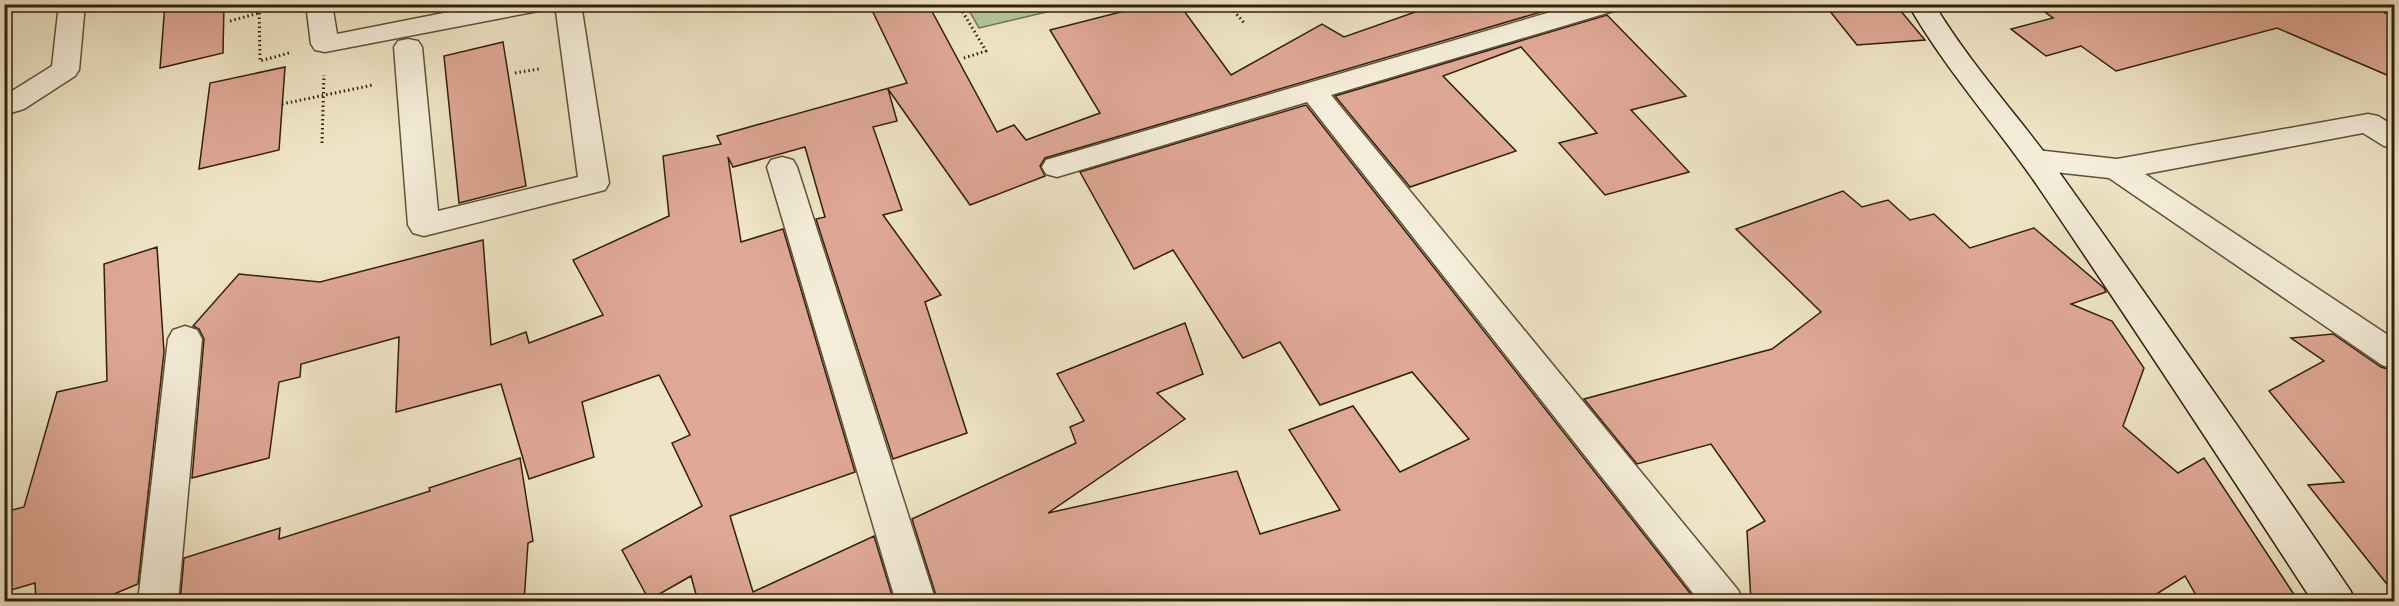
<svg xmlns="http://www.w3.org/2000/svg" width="2399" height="606" viewBox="0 0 2399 606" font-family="Alegreya,serif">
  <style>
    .green { fill: #b4c699; stroke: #737352; stroke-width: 1.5 }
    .building { fill: #dfa896; stroke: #32200a; stroke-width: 1.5 }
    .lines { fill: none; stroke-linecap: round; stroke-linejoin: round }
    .street-casing { stroke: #615139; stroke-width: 3 }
    .secondary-casing { stroke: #32200a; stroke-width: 3 }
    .path { stroke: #32200a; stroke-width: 3; stroke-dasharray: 1.5 3; stroke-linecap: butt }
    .street { fill: #f5eeda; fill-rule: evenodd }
    .secondary { fill: #f5eeda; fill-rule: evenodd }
  </style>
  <rect width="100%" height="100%" fill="#efe5c6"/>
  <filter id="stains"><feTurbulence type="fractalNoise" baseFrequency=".00333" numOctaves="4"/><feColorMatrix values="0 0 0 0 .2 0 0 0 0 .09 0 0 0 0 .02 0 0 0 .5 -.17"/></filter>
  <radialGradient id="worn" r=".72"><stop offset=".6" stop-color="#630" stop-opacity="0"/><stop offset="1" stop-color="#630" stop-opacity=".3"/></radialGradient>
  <polygon class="green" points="966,5 1076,5 979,28"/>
  <g class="building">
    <polygon points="165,4 224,4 223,53 160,68"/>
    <polygon points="869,4 928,4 997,132 1014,125 1026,140 1100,113 1050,30 1152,4 1179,4 1231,75 1322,24 1344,37 1438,4 1568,4 1045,158 1040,166 1045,176 970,205 888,89 897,121 873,127 902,210 883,215 941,295 925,302 967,433 893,459 816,219 825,217 805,147 733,167 728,157 741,242 783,229 855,472 730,516 753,592 874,536 894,602 698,602 691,576 649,600 622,550 702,506 672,443 690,435 659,375 582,402 594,457 529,479 501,384 396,412 399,337 301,364 300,377 279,382 269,458 192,478 204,339 199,329 193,326 239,274 320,282 483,240 491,345 526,332 529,343 603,315 573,260 669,216 663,156 721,144 717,136 907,83"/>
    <polygon points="1895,4 1925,40 1857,45 1829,10"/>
    <polygon points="2034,4 2370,4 2380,8 2385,13 2394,15 2394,78 2277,28 2116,71 2081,46 2046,56 2011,29 2053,18"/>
    <polygon points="1607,15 1686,96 1631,110 1689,172 1605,195 1559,143 1597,133 1521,47 1443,76 1516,151 1410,187 1335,96"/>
    <polygon points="503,42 526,186 459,203 444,56"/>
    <polygon points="285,67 279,150 199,169 210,83"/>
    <polygon points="1306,105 1697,602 938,602 912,519 1076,443 1070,427 1084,421 1057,374 1185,323 1203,374 1157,393 1185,419 1048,513 1237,471 1260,534 1340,510 1289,430 1353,406 1400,472 1469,439 1412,372 1320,405 1280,342 1243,358 1173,250 1134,269 1080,172"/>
    <polygon points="1843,191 1862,207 1888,200 1910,220 1934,214 1970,248 2034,228 2104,288 2106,292 2071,304 2112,321 2144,368 2123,426 2178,473 2204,458 2299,602 2200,602 2185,576 2144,602 1751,602 1747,531 1765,521 1711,444 1637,464 1584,399 1772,349 1821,312 1736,229"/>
    <polygon points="157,247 164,352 138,584 95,602 36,602 35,583 4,592 4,512 24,507 57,392 107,381 104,264"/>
    <polygon points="2333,334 2381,367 2394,371 2394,593 2308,485 2344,482 2269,391 2324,361 2291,338"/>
    <polygon points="520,458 533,541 528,543 524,602 180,602 184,558 280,528 279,539 430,491 429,488"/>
  </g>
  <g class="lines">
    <defs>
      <g id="street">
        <polygon points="59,4 85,4 79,70 75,76 24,109 4,115 4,96 52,66"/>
        <polygon points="306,4 332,4 337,34 489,4 546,4 542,10 533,12 325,52 315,50 311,44"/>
        <polygon points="555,4 581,4 609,183 605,190 424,236 413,233 408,225 394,47 398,41 408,39 418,41 422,47 438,211 578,177"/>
        <polygon points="1578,4 1621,4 1617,10 1331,95 1738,590 1744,602 1700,602 1307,102 1057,177 1046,174 1042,167 1046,160"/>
        <polygon points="2380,4 2394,4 2394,13 2385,11"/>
        <polygon points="2368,114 2378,116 2394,126 2394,148 2384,146 2363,133 2145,174 2394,339 2394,369 2382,365 2109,178 2036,170 2025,167 2021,160 2025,153 2036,150 2117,159"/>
        <polygon points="782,157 793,160 797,167 936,602 896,602 767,167 771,160"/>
        <polygon points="185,326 197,330 202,339 178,602 138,602 168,339 173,330"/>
      </g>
      <path id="secondary" d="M1908,4h26c38,63 88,116 130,175 97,136 192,273 286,411l6,12h-43c-91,-140 -182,-279 -276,-417 -42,-61 -92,-116 -129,-181z"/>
    </defs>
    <use href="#street" class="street-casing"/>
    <use href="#secondary" class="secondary-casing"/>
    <g class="path">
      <polyline points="259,4 260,61 289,53"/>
      <polyline points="958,4 986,51 961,59"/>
      <polyline points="1228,4 1245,24"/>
      <polyline points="230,21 259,13"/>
      <polyline points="515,73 539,69"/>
      <polyline points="282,104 373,85"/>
      <polyline points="322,143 324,75"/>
    </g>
    <use href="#street" class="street"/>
    <use href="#secondary" class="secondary"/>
  </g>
  <rect width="2399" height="606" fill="none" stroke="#efe5c6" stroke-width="24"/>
  <rect x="6" y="6" width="2387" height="594" fill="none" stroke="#32200a" stroke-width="3"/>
  <rect x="12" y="12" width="2375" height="582" fill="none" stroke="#32200a" stroke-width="1.5"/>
  <rect width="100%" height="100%" filter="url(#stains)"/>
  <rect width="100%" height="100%" fill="url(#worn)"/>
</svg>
